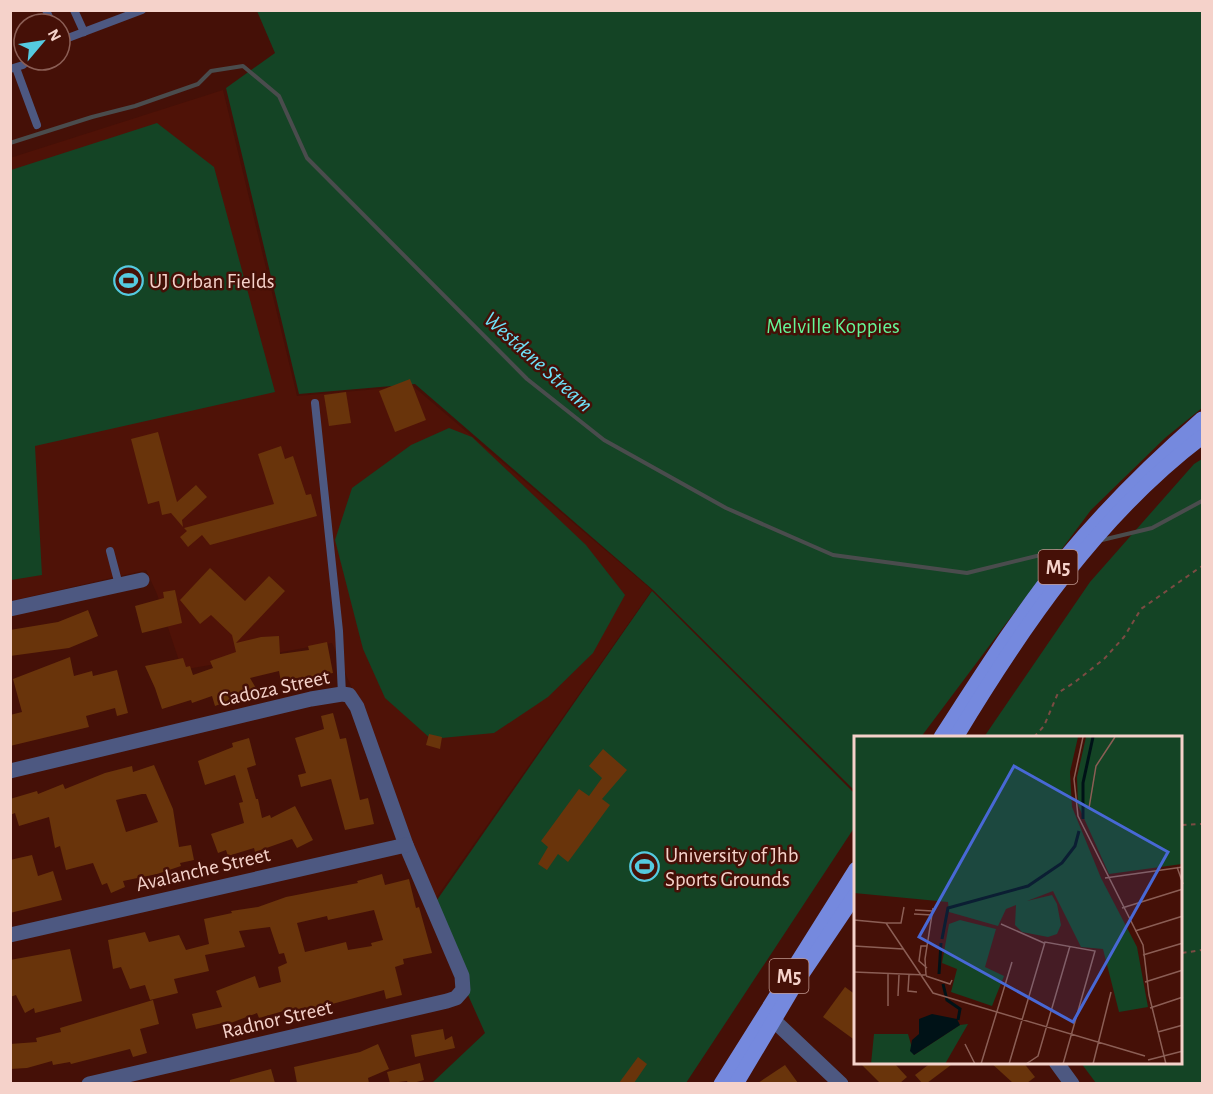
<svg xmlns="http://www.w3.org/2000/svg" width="1213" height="1094" viewBox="0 0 1213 1094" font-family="'Alegreya Sans',sans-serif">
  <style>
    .built { fill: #4f1207 }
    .green { fill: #144425 }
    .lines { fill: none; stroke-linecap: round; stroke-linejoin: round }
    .stream { stroke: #4a4c4d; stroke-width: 4 }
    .building { fill: #69340b; fill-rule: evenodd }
    .path { stroke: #7b4b43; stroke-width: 2; stroke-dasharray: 4.5 4.5; stroke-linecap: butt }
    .service { stroke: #4d5881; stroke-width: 8 }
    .minor { stroke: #4d5881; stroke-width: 15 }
    .primary { stroke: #7589de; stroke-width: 15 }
    .labels { text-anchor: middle; stroke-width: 5; stroke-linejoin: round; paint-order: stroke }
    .shield { fill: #451007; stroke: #c09890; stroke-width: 1.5 }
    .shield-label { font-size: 20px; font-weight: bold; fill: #f5d2ca }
    .poi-label { font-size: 21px; fill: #f5d2ca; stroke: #451007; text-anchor: start }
    .park-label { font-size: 21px; fill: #64f798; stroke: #451007 }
    .street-label { font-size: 21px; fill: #f5d2ca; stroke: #451007 }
    .water-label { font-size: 22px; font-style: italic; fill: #6fe3fa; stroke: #451007 }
    .inset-river { fill: none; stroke: #001217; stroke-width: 3 }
    .inset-road { fill: none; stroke: #8b5e55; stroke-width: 1.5 }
    .view { fill: #4868d5; fill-opacity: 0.15; stroke: #4868d5; stroke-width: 3 }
    .inset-edge { fill: none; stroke: #f5d2ca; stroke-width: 3 }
  </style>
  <rect width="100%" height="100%" fill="#451007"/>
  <polygon class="built" points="223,90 297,396 413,386 652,590 429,908 355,695 332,643 182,670 157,594 146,570 11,601 10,158"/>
  <g class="green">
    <polygon points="257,11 1202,11 1202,408 1165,438 1091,510 921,737 856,737 856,792 653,590 415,384 299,394 226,88 275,53"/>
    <polygon points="157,123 214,167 275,392 35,446 42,575 11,580 11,170"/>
    <polygon points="449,428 472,437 586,545 625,595 593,653 548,697 494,733 431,739 385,698 363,649 335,540 352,488 411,445"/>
    <polygon points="1202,459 1202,1083 1096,1083 1081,1063 1182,1062 1182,737 984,737 1090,582 1194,464"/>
    <polygon points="652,591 856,795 856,825 686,1083 432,1083 485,1033 430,910"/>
  </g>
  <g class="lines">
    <g class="stream">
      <polyline points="10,143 92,117 135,106 198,84 211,71 243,66 279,96 307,158 527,379 604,440 726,508 833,555 967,573 1057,551"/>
      <polyline points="1102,540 1152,528 1202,501"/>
    </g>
  </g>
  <g class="building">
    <polygon points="410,379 426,420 395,432 379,391"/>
    <polygon points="346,392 351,423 329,426 324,395"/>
    <polygon points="158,432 177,502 196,485 207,497 182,520 183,527 171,513 162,515 159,501 148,504 131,439"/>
    <polygon points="281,446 285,459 293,456 306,495 311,494 317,516 210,545 202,535 188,547 180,537 187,531 184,528 274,504 258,454"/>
    <polygon points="210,568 245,601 269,576 285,591 236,643 261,637 279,636 280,654 309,650 308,646 327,642 333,673 281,682 279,671 250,678 257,690 215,706 212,696 192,703 191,700 162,709 155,688 145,666 183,658 186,667 190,666 193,675 213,668 210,661 236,652 232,635 211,615 200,624 180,600"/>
    <polygon points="175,590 182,623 142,633 135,606 164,598 163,592"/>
    <polygon points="88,610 98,636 69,648 10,656 10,630 58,622"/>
    <polygon points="70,657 74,676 92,671 93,676 117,670 128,713 117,716 115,708 86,716 89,727 10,746 10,715 22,712 13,679"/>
    <polygon points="333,713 340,739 346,738 360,800 368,798 374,824 345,830 331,779 301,787 298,775 306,773 295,738 324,729 321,716"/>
    <polygon points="429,734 442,737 440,749 426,745"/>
    <polygon points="249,738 256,765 247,768 256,799 258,799 262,818 270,815 271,818 295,806 313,840 297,848 292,839 255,852 254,848 228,856 226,850 218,853 211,834 244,823 239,803 243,802 235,775 205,785 198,761 233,747 232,743"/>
    <polygon points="603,749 627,770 602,799 610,805 568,862 558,854 547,870 538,864 548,847 541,841 579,789 589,796 602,778 589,766"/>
    <path d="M154,765l19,44 6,38 12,-2 3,15 -14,3 1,3 -24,8 -34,7 2,6 -14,6 -4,-10 -5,2 -9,-22 -27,7 -6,-24 -5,2 -6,-31 -30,9 -4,-13 -5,2v-16l27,-8 1,3 25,-10 2,5 40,-16 27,-7 1,6zM142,794h4l12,28 -32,10 -10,-32z"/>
    <polygon points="32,855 38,876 53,871 62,900 10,913 10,860"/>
    <path d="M382,874l3,11 24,-6 7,29 3,-1 13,46 -29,6 1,5 -9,3 7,28 -16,4 -2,-9 -63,17 -33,7 -1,-4 -28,8 -2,-5 -29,11 -1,-2 -31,7 -4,-15 30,-7 -6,-16 39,-15 4,12 22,-6 -3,-15 9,-4 -3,-10 -5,1 -9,-27 -31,4 6,16 -40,8 4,16 -35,8 4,14 -28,7 -5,-15 -15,4 -9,-22 -8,2 -5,-29 37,-8 4,10 30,-7 7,15 23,-6 -5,-25 28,-6 -1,-2 27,-4 28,-10 72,-14 -1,-2zM374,910l9,30 -12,3 1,3 -24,4 -2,-8 -41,10 -8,-29 30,-7 1,4z"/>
    <polygon points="70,949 82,1001 35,1013 34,1008 25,1013 16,995 10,997 10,960"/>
    <polygon points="845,987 856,995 856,1041 823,1017"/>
    <polygon points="153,1000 159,1024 140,1029 147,1053 133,1057 130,1049 71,1064 70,1062 53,1065 52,1061 27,1068 10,1069 10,1044 37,1042 36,1038 61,1032 60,1028"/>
    <polygon points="443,1029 445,1040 452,1036 455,1048 415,1057 411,1035"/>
    <polygon points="378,1044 389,1069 368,1078 369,1083 297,1083 294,1067 360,1052"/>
    <polygon points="638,1057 647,1064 634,1083 619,1083"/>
    <polygon points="859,1062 893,1062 907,1077 900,1083 880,1083"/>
    <polygon points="932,1062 955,1062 927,1083 922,1083 915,1075"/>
    <polygon points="990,1062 1023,1062 1035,1077 1027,1083 1013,1083"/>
    <polygon points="420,1063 424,1080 413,1083 408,1083 407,1081 390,1083 387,1072"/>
    <polygon points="785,1065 798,1083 758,1083"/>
    <polygon points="271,1069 275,1083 230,1083 230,1080"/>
  </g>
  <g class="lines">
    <g class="path">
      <polyline points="1034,737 1044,726 1058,693 1075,682 1104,659 1124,637 1141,609 1202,566"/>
      <polyline points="1182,825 1202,824"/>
      <polyline points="1182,953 1202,950"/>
    </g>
    <g class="service">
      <polyline points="46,10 52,24"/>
      <polyline points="74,10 84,32"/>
      <polyline points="60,41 142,10"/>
      <polyline points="16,68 37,125"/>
      <polyline points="10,69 23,65 28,60"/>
      <polyline points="315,403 339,631 342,694"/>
      <polyline points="110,551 119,585"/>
    </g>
    <g class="minor">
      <polyline points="10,609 142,580"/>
      <polyline points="10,771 311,699 342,694 349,695 357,707 406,845 462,976 463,990 456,998 447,1001 89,1084"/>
      <polyline points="10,935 406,845"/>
      <polyline points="766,1013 841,1084"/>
      <polyline points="1056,1062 1072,1084"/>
    </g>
    <g class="primary">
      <path d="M941,737c39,-60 78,-122 123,-178 42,-51 89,-97 138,-140"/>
      <path d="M956,737c67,-111 142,-221 246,-300"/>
      <polyline points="721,1084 856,869"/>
      <polyline points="736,1084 796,983 856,894"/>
    </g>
  </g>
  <defs>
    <symbol id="stadium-ring" viewBox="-11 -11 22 22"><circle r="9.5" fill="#451007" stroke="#55cae0" stroke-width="1.5"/><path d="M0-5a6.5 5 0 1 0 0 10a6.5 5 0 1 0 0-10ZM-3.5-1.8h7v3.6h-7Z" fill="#55cae0"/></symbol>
  </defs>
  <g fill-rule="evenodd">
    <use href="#stadium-ring" x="112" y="264" width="33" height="33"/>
    <use href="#stadium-ring" x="628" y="850" width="33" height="33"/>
  </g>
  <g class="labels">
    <g class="shield">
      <rect x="1038.5" y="550" width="39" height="34" rx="4.5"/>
      <rect x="769.5" y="959" width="39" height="34" rx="4.5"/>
    </g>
    <g class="shield-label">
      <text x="1058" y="574">M5</text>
      <text x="789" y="983">M5</text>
    </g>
    <g class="poi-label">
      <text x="149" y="288">UJ Orban Fields</text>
      <text x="665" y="862">University of Jhb<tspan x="665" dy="24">Sports Grounds</tspan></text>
    </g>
    <g class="park-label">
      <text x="833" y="333">Melville Koppies</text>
    </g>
    <g class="street-label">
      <text transform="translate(274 688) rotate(-12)" y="7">Cadoza Street</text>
      <text transform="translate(203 869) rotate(-13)" y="7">Avalanche Street</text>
      <text transform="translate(277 1019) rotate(-13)" y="7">Radnor Street</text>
    </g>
    <g class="water-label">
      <text transform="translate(539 361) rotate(42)" y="8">Westdene Stream</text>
    </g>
  </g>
  <g transform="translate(854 736)">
    <rect width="328" height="328" fill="#451007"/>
    <path d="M0,1h224l-8,35 2,35 29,71 36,69 11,60 -29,5 -16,-63 -22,-2 -28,-56 -26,10 25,-6 5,9 4,21 -4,9 -9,3 -26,-5 -7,-7 1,-20 -10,4 -8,17 -49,-14 -1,-10 -94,-9zM232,1h96v127l-73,10 -31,-69 -1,-28zM106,184l36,9 -11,38 19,9 -12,30 -41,-14 6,-23 -15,-6 7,-39zM114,288l-23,40h-74l3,-30h34l6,21 46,-30z" fill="#144425"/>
    <path d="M78,278l25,5 3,6 -46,30 -4,-4 2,-11 7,-6v-15z" fill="#001217"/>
    <path class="inset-river" d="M229,83v-36l10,-46M88,203l6,-31 80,-22 34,-23 13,-17 4,-15M85,238l2,-31M89,248l4,16 13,9 -2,11"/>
    <path class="inset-road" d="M229,1l-9,42 4,37 65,129 6,50 17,69M235,72l7,-42 19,-29M323,131l6,17M251,142l78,-11M268,172l61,-19M61,174l18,1M60,178l18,1M0,184l32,3 47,70 212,63M32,187h15l3,-16M147,188l43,19M281,195l48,-15M0,210l49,3M289,219l40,-12M73,232l-8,-7 2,-15h6M0,236l72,3 -1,-16 8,-51M34,238v32M55,239l-1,16 9,1M72,240l24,8 2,-4M291,246l38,-12M44,260l1,-21M0,272v40M296,272l33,-11M304,296l25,-7M111,308l10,20M294,324l35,-9M127,328l31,-102M155,328l36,-122 50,9 -32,113M172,328l12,-8 32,-110M239,328l18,-72"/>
    <path class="view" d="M160,30l154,86 -95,170 -154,-85z"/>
    <rect width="328" height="328" class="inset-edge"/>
  </g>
  <rect width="1213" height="1094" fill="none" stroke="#f5d2ca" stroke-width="24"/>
  <g transform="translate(42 42) rotate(61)"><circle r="28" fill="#451007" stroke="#8b5e55" stroke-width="1.5"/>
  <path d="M0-4.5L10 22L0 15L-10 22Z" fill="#55cae0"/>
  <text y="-9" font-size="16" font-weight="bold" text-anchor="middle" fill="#f5d2ca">N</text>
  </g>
</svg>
